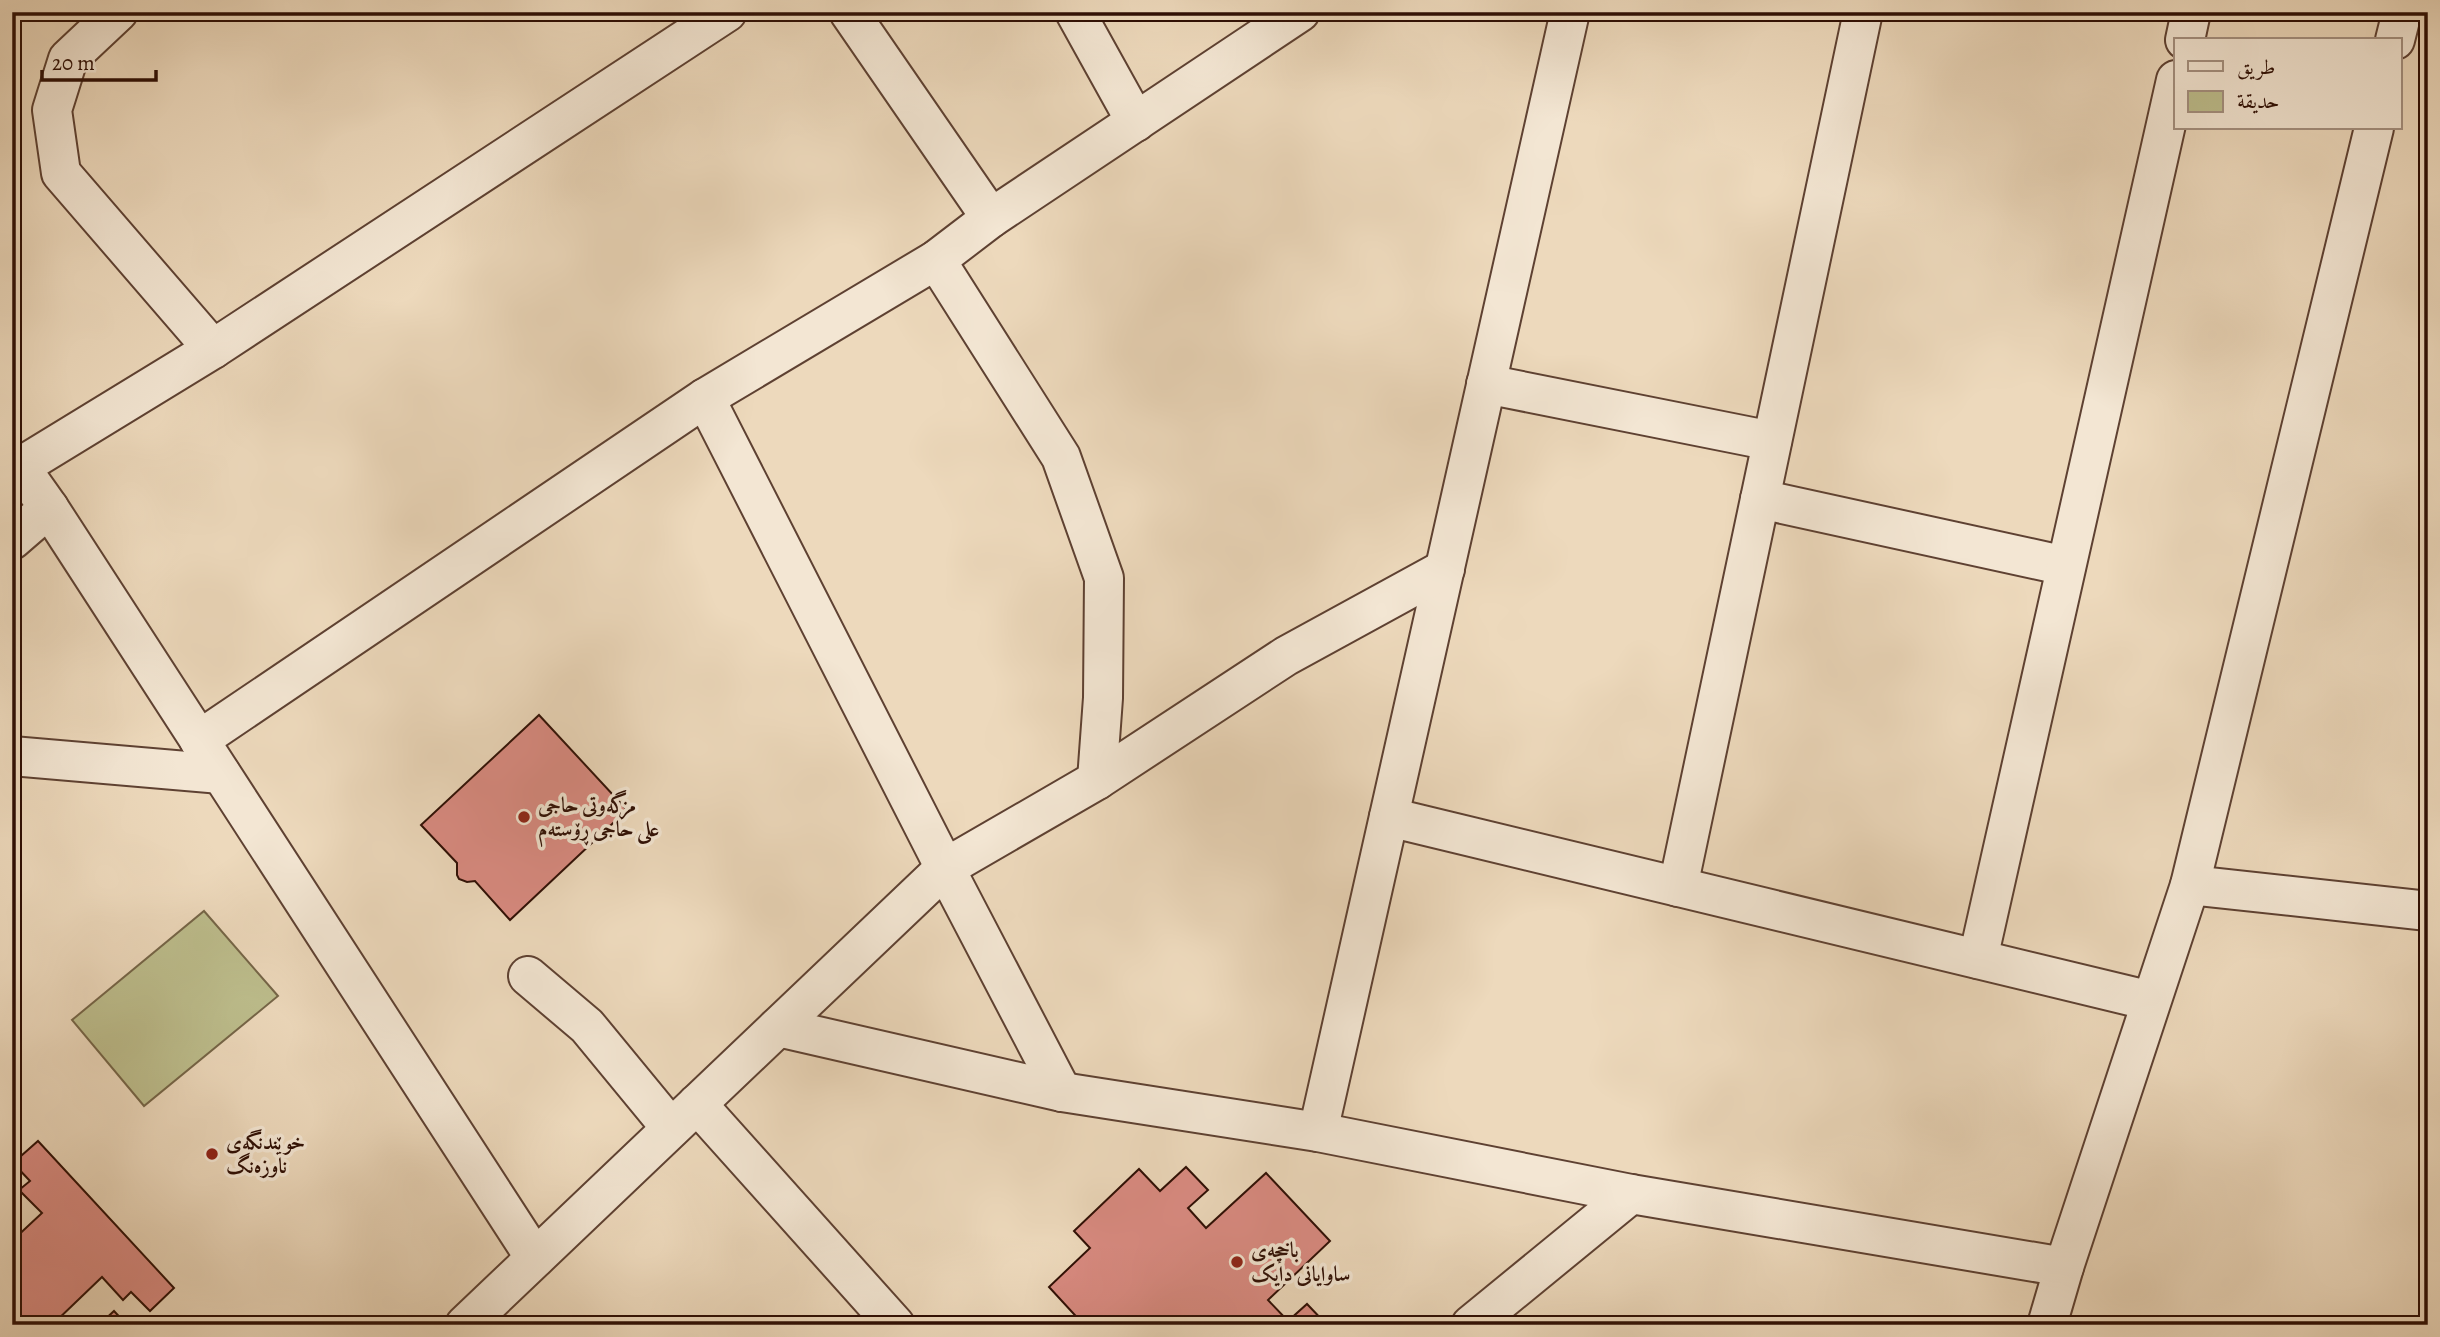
<svg xmlns="http://www.w3.org/2000/svg" width="2440" height="1337" viewBox="0 0 2440 1337" font-family="Alegreya,Amiri,serif">
  <style>
    .green { fill: #bdbe8d; stroke: #766648; stroke-width: 2 }
    .building { fill: #da8b82; stroke: #2e0e04; stroke-width: 2 }
    .lines { fill: none; stroke-linecap: round; stroke-linejoin: round }
    .minor-casing { stroke: #5e4132; stroke-width: 42 }
    .minor { stroke: #f3e6d3; stroke-width: 38 }
    .poi-dot { fill: #8f2418; stroke: #f3e6d3; stroke-width: 2.5 }
    .labels { text-anchor: middle; stroke-width: 7; stroke-linejoin: round; paint-order: stroke }
    .poi-label { font-size: 21px; font-weight: bold; fill: #2e0e04; stroke: #f3e6d3; text-anchor: start }
  </style>
  <rect width="100%" height="100%" fill="#edd9bc"/>
  <filter id="stains"><feTurbulence type="fractalNoise" baseFrequency=".00286" numOctaves="4"/><feColorMatrix values="0 0 0 0 .2 0 0 0 0 .09 0 0 0 0 .02 0 0 0 .5 -.17"/></filter>
  <radialGradient id="worn" r=".72"><stop offset=".6" stop-color="#630" stop-opacity="0"/><stop offset="1" stop-color="#630" stop-opacity=".3"/></radialGradient>
  <polygon class="green" points="204,911 278,996 144,1106 72,1020"/>
  <g class="building">
    <polygon points="539,715 627,810 510,920 475,881 467,882 459,879 457,875 457,863 421,825"/>
    <polygon points="38,1141 174,1288 150,1311 131,1292 123,1300 102,1277 52,1325 12,1325 12,1241 42,1213 19,1190 30,1181 13,1163"/>
    <polygon points="1186,1167 1208,1190 1188,1208 1206,1228 1266,1173 1330,1241 1268,1300 1288,1321 1307,1304 1327,1325 1084,1325 1049,1287 1090,1248 1074,1231 1139,1169 1160,1191"/>
    <polygon points="114,1311 127,1325 99,1325"/>
  </g>
  <g class="lines">
    <defs>
      <g id="minor">
        <polyline points="118,12 68,59 52,110 61,173 213,349"/>
        <polyline points="849,12 991,218"/>
        <polyline points="1075,12 1136,122"/>
        <polyline points="2185,40 2191,12"/>
        <polyline points="2395,40 2402,12"/>
        <polyline points="936,260 1061,457 1104,578 1103,698 1097,780"/>
        <polyline points="1486,384 1772,441"/>
        <polyline points="705,398 945,868 1062,1092"/>
        <polyline points="20,467 49,508 535,1258"/>
        <polyline points="12,468 20,467 213,349 727,12"/>
        <polyline points="1760,499 2066,566"/>
        <polyline points="12,540 49,508"/>
        <polyline points="199,740 705,398 936,260 991,218 1300,12"/>
        <polyline points="12,756 221,774"/>
        <polyline points="1389,817 2151,1001"/>
        <polyline points="2190,885 2428,911"/>
        <polyline points="1678,887 1863,12"/>
        <polyline points="1978,959 2176,80"/>
        <polyline points="528,976 587,1026 671,1128"/>
        <polyline points="778,1027 1062,1092 1318,1132 1631,1194 2064,1267"/>
        <polyline points="697,1104 895,1325"/>
        <polyline points="1318,1132 1570,12"/>
        <polyline points="465,1325 945,868 1097,780 1286,656 1445,569"/>
        <polyline points="1471,1325 1631,1194"/>
        <polyline points="2047,1325 2064,1267 2190,885 2374,128"/>
      </g>
    </defs>
    <use href="#minor" class="minor-casing"/>
    <use href="#minor" class="minor"/>
  </g>
  <g class="poi-dot">
    <circle cx="524" cy="817" r="7"/>
    <circle cx="212" cy="1154" r="7"/>
    <circle cx="1237" cy="1262" r="7"/>
  </g>
  <g class="labels">
    <g class="poi-label">
      <text x="538" y="812">مزگەوتی حاجی<tspan x="538" dy="24">علی حاجی ڕۆستەم</tspan></text>
      <text x="226" y="1149">خوێندنگەی<tspan x="226" dy="24">ناوزەنگ</tspan></text>
      <text x="1251" y="1257">باخچەی<tspan x="1251" dy="24">ساوایانی دایک</tspan></text>
    </g>
  </g>
  <rect width="2440" height="1337" fill="none" stroke="#edd9bc" stroke-width="42"/>
  <rect x="14" y="14" width="2412" height="1309" fill="none" stroke="#2e0e04" stroke-width="3.5"/>
  <rect x="21" y="21" width="2398" height="1295" fill="none" stroke="#2e0e04" stroke-width="2"/>
  <rect x="2174" y="38" width="228" height="91" fill="#f3e6d3" stroke="#a49080" stroke-width="2"/>
  <rect x="2188" y="61" width="35" height="10" fill="#f3e6d3" stroke="#a49080" stroke-width="2"/>
  <text x="2237" y="74" font-size="21" fill="#2e0e04">طريق</text>
  <rect x="2188" y="91" width="35" height="21" fill="#bdbe8d" stroke="#a49080" stroke-width="2"/>
  <text x="2237" y="108" font-size="21" fill="#2e0e04">حديقة</text>
  <path d="M42 70v10h114v-10" fill="none" stroke="#2e0e04" stroke-width="3.5"/>
  <text x="52" y="70" font-size="21" fill="#2e0e04" stroke="#f3e6d3" stroke-width="5" paint-order="stroke">20 m</text>
  <rect width="100%" height="100%" filter="url(#stains)"/>
  <rect width="100%" height="100%" fill="url(#worn)"/>
</svg>
